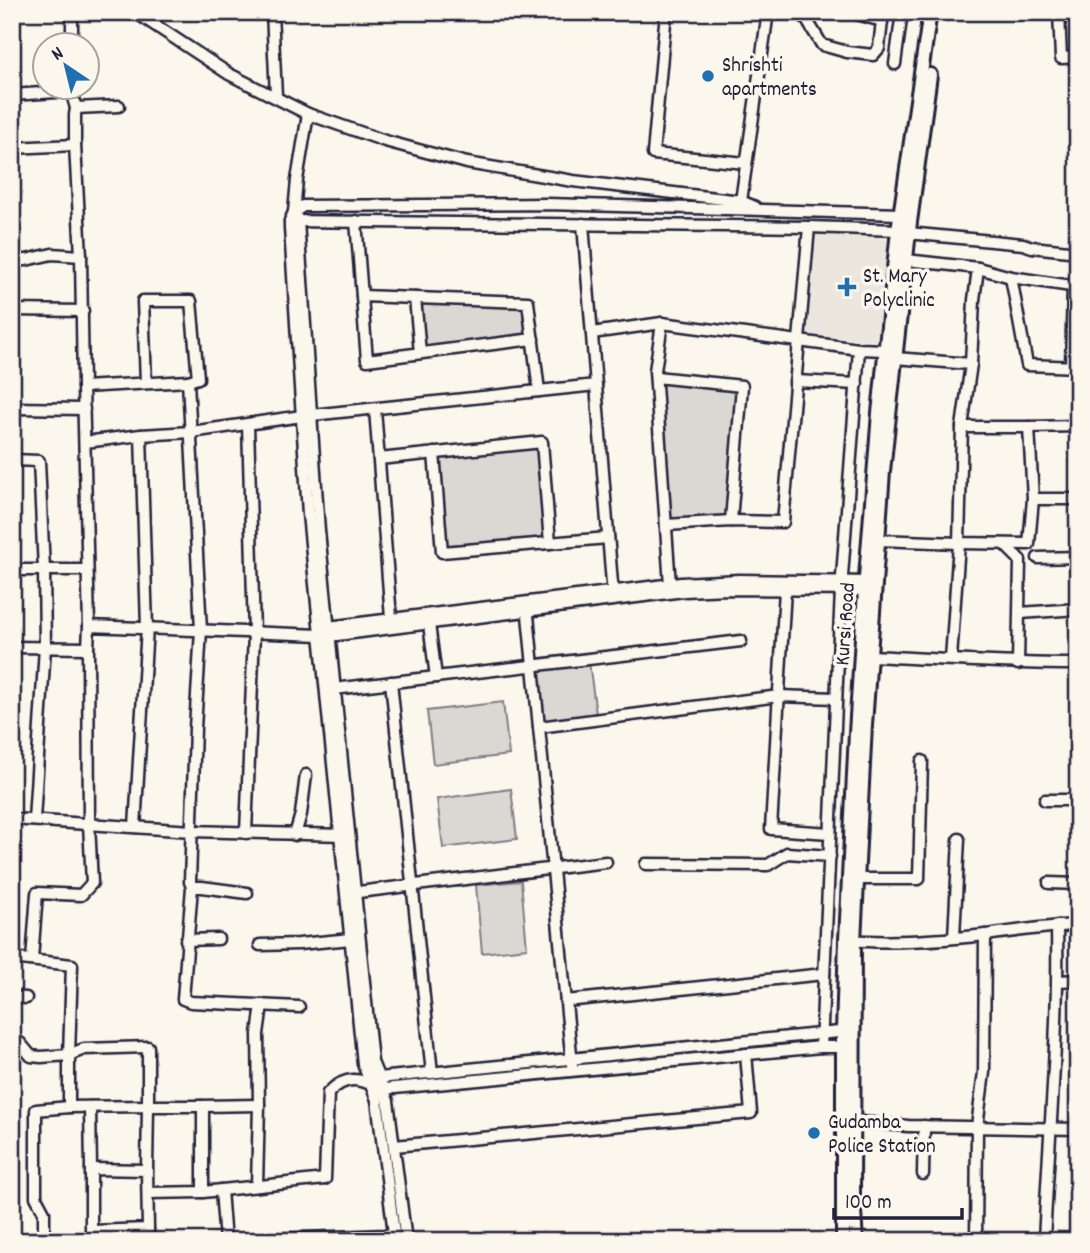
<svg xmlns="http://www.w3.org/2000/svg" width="1090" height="1253" viewBox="0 0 1090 1253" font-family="Dekko,sans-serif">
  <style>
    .built { fill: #ebe7df }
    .green { fill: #dbd8d3; stroke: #7e7d87; stroke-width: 2 }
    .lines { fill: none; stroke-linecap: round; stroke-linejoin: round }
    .minor-casing { stroke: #22223b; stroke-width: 15 }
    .major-casing { stroke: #22223b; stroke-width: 18 }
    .minor { stroke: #fbf7ec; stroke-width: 10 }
    .major { stroke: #fbf7ec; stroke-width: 12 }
    .poi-dot { fill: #1f6fb2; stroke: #fbf7ec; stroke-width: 2.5 }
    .labels { text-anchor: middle; stroke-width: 7; stroke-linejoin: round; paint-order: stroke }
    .poi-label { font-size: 21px; fill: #22223b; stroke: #fbf7ec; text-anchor: start }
    .street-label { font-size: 21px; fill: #22223b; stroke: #fbf7ec }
  </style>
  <rect width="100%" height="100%" fill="#fbf7ec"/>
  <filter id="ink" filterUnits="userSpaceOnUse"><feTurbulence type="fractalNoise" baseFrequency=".0143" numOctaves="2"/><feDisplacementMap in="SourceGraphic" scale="14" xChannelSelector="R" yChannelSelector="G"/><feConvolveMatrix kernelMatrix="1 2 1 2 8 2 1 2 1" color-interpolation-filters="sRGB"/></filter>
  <g filter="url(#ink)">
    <polygon class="built" points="813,232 890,238 881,342 804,336"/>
    <g class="green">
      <polygon points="421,301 524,305 529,335 424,347"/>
      <polygon points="660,382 737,391 728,516 670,519"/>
      <polygon points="538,446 545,538 446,547 440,457"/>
      <polygon points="589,662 596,714 545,721 539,669"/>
      <polygon points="503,702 509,755 433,764 427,711"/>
      <polygon points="511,789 517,839 443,848 437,799"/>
      <polygon points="521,881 527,948 482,953 476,885"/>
    </g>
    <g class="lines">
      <defs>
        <g id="minor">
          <polyline points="72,12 72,46"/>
          <polyline points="135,12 229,74 308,114 297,180 294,212 290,221 290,228 308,514 363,1064 377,1100 395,1241"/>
          <polyline points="272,12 276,96"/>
          <polyline points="666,12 653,154 746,163"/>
          <polyline points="802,12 822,45 847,52 873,55 879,48 883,12"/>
          <polyline points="855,12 857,14 882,21"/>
          <polyline points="1057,12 1059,13 1061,58 1078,57"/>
          <polyline points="895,64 902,12"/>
          <polyline points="72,88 71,91 76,108 75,115 75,145 81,256 83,387"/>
          <polyline points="12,95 71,91"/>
          <polyline points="76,108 119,106"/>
          <polyline points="308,114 385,141 467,163 573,181 741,201 755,207"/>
          <polyline points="12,148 75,145"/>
          <polyline points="741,201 768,12"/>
          <polyline points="294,212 303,206 547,204 901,214 906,218"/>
          <polyline points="296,216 298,221 319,531 372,1062 388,1101 406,1241"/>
          <polyline points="290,221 809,227 898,230 902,227"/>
          <polyline points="356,221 367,360 533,339"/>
          <polyline points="583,224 613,596"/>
          <polyline points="908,233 1023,244 1032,247 1078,252"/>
          <polyline points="906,260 978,268 1011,277 1078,287"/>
          <polyline points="12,261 26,260 52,254 81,256"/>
          <polyline points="1011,277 1027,365 1078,367"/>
          <polyline points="362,296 528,302 539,391"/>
          <polyline points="415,298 420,353"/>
          <polyline points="12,310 83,311"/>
          <polyline points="662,323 655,371 670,585"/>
          <polyline points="592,333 662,323 859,349 885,350"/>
          <polyline points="971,364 974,300 978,268"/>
          <polyline points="1071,367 1073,286"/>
          <polyline points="656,377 742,386 731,521"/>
          <polyline points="188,381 201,630 195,728 190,882 192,887 183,999 191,1002 299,1007"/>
          <polyline points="795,381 857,384"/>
          <polyline points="12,408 84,409"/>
          <polyline points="375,409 391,618"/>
          <polyline points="1029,427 1078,426"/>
          <polyline points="85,442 141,435"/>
          <polyline points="434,453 442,552 608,538"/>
          <polyline points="379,459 542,442 550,543"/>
          <polyline points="12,460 39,461 44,570 45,647 34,820"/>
          <polyline points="1033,499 1078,499"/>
          <polyline points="666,525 731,521 783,522 809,227"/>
          <polyline points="878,540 959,543 1029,544 1033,499 1029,427 962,427 971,364 895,358"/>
          <polyline points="1004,544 1020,560 1018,664"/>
          <polyline points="1038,558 1078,557"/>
          <polyline points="12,570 87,570"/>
          <polyline points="785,589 771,829 830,833"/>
          <polyline points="527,605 572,1064"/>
          <polyline points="1020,613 1078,609"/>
          <polyline points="429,624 436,677"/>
          <polyline points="89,626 83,387 188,381 198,378 191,301 143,301 146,383"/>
          <polyline points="325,629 328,627 681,583 739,580 870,582"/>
          <polyline points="12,647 88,648 89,626 320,635 329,636 684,591 728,589 871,590"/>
          <path d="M870,656c69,3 138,8 208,8"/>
          <polyline points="951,659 959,543 962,427"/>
          <polyline points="391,682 432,1073"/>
          <polyline points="334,689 741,641"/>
          <polyline points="539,727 779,696 836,698"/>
          <polyline points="1045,800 1078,800"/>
          <polyline points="12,819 192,831 344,835"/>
          <polyline points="135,827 147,627 141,435 191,432 302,416 596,385"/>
          <polyline points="246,833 254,633 248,424"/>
          <polyline points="295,835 301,814 306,775"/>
          <polyline points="646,864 768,865 787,853 830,856"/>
          <polyline points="858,879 919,879 922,761"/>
          <polyline points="1049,883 1078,884"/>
          <polyline points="192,887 202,887 247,893"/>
          <polyline points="350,893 606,862"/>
          <polyline points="954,937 959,839"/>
          <polyline points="186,940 218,939"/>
          <path d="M850,940c44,4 91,0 136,-5 31,-4 61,-9 92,-10"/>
          <polyline points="260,945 299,944 351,939"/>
          <polyline points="12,958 72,965 69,1055 84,1049 148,1047 148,1106 201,1106 203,1110 203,1192"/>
          <polyline points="32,960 37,893 81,895 92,883 89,824 88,648"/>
          <polyline points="1058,981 1078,980"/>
          <polyline points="12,997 26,998"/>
          <polyline points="566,1001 824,974"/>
          <polyline points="12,1040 20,1043 31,1056 41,1057 69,1055 69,1107 148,1106 147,1170"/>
          <polyline points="821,1047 841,590 859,349"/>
          <polyline points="374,1082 379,1078 849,1031"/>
          <polyline points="201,1106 259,1105"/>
          <polyline points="90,1107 91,1169"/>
          <polyline points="848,1121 908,1126 1078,1129"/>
          <polyline points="394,1146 751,1113 746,1054"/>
          <polygon points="91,1169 147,1170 148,1229 91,1231"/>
          <polyline points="923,1174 924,1126"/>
          <polyline points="257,1186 259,1105 258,1034 262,1005"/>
          <polyline points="221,1190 225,1241 386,1235 394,1233"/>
          <path d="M148,1193l55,-1 122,-13 3,-86c20,-20 33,-13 56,-4l437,-42h29"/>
          <polyline points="148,1229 148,1241"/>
          <polyline points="44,1240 44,1212 36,1197 36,1110 69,1107"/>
          <polyline points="976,1241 977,1127 984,1072 985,935"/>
          <path d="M1044,1241c5,-105 15,-210 13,-315"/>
        </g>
        <g id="major">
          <polyline points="843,1241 843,1031 846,940 856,733 865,590 879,413 898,230 930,12"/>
          <polyline points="856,1241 853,1196 854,941 865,725 883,471 910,222 930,75"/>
        </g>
      </defs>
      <use href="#minor" class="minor-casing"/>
      <use href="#major" class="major-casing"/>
      <use href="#minor" class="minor"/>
      <use href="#major" class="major"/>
    </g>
  </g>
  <g class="poi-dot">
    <circle cx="708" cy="76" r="7"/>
    <path d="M843.5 276.5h7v7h7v7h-7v7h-7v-7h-7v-7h7z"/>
    <circle cx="814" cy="1133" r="7"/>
  </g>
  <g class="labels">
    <g class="poi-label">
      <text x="722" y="71">Shrishti<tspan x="722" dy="24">apartments</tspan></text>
      <text x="863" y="282">St. Mary<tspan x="863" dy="24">Polyclinic</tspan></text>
      <text x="828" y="1128">Gudamba<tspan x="828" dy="24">Police Station</tspan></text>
    </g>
    <g class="street-label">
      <text transform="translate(844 624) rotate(-86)" y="7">Kursi Road</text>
    </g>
  </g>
  <rect width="1090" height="1253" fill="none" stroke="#fbf7ec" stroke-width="42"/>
  <rect x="21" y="21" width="1048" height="1211" fill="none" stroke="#22223b" stroke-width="2.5" filter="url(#ink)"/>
  <g transform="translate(66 66) rotate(325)"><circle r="33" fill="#fbf7ec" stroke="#a4a2a5" stroke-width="2"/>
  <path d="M0-5L12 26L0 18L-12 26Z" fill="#1f6fb2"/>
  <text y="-10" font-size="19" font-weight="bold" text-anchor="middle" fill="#22223b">N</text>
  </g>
  <path d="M834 1208v10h128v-10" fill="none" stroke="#22223b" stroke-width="3.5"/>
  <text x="845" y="1208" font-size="21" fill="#22223b" stroke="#fbf7ec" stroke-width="5" paint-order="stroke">100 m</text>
</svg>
